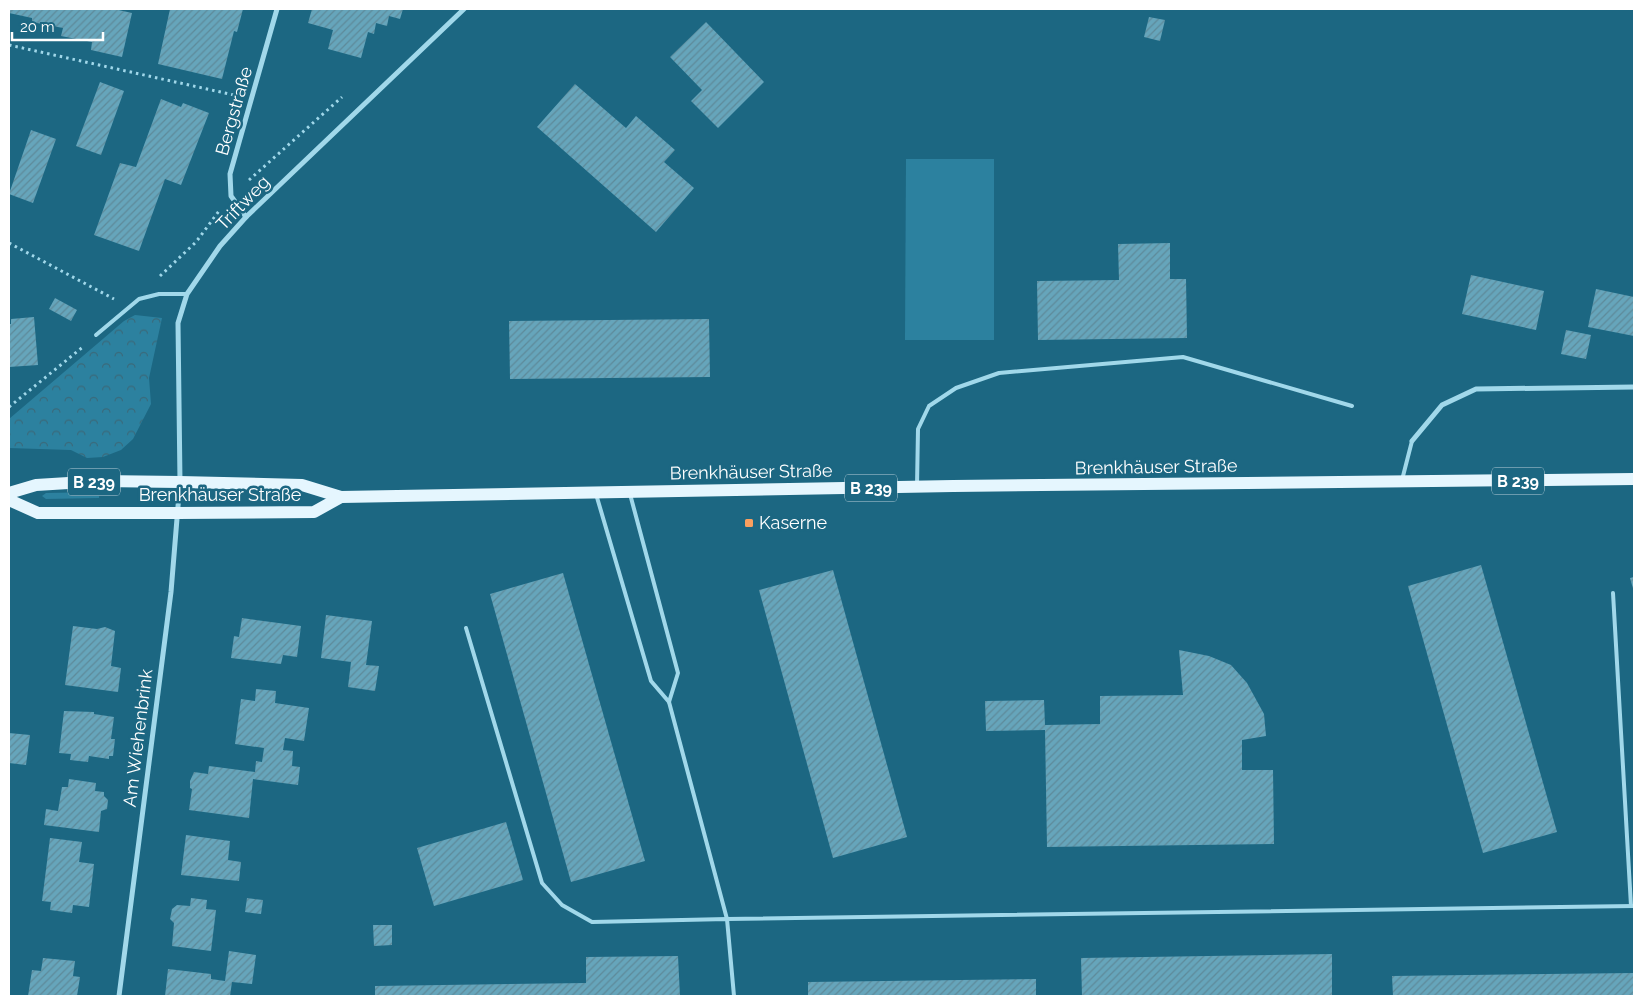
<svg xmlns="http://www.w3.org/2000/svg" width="1643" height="1005" viewBox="0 0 1643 1005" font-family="Raleway,sans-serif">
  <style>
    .grass { fill: #2c819f }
    .forest { fill: url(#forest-crowns) }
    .building { fill: url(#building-hatch) }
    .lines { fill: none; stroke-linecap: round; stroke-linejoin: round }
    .path { stroke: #a1d8ea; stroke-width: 3; stroke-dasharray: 2.5 4; stroke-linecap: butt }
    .service { stroke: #a1d8ea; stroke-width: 4 }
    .minor { stroke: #a1d8ea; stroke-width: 5 }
    .primary { stroke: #e5f6fe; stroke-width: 12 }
    .poi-dot { fill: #fa9f5f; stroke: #1c6782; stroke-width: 2 }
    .labels { text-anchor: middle; stroke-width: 5; stroke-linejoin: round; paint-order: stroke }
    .shield { fill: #1c6782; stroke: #bbd1da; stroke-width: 1 }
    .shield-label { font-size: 16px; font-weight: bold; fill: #fff }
    .street-label { font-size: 18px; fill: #fff; stroke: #1c6782 }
    .poi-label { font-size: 18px; fill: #fff; stroke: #1c6782; text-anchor: start }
  </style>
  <defs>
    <pattern id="forest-crowns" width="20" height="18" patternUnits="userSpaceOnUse" patternTransform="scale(1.25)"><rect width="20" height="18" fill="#2c819f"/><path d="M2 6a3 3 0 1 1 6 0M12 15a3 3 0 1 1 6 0" fill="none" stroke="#3a697a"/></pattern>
    <pattern id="building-hatch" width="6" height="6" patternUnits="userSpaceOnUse" patternTransform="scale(1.25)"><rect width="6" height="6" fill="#66a5bb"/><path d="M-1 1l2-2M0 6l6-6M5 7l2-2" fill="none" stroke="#5e8a9a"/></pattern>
  </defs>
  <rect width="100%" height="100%" fill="#1c6782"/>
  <g class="grass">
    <polygon points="906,159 994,159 994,340 905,340"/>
    <polygon points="99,492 99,498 46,499 42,496 46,493"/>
  </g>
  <polygon class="forest" points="135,315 162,318 149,378 151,404 133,439 121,450 103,457 87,458 71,450 9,448 9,419 124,321"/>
  <g class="building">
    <polygon points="9,9 114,9 132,13 122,57 91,50 92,42 61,36 63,28 32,22 32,18 9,13"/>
    <polygon points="170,9 243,9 237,32 234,31 222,79 158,64"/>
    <polygon points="312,9 403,9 400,19 389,16 387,26 376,23 374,34 368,32 361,58 328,49 333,30 308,23"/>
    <polygon points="1149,17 1165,20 1160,41 1144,37"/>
    <polygon points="706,22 764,82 718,128 691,101 702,90 670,57"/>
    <polygon points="100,82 124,91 101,155 76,146"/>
    <polygon points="575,84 626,128 636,116 675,150 664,162 694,188 656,232 537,127"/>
    <polygon points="161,99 181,107 183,103 209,113 181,185 165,179 139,251 94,235 120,163 136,167"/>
    <polygon points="31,130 56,139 33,203 9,194"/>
    <polygon points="1170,243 1170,279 1186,279 1187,338 1038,340 1037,281 1119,280 1118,244"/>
    <polygon points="1471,275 1544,291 1536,330 1462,314"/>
    <polygon points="1596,289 1634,297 1634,336 1588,327"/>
    <polygon points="55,298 77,310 71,321 49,309"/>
    <polygon points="34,317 38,365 9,367 9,324 11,324 11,319"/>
    <polygon points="709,319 710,377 510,379 509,321"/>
    <polygon points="1566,330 1591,335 1586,359 1561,354"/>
    <polygon points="1481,565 1557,832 1483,853 1408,586"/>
    <polygon points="833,570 907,837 833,858 759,590"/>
    <polygon points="563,573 645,861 571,882 490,594"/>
    <polygon points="1634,577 1634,592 1630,578"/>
    <polygon points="326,615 372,621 366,665 379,666 375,691 348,687 351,662 321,658"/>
    <polygon points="242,618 301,626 297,657 283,655 281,664 231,658 234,636 239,637"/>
    <polygon points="73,626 97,629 105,627 115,631 111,666 121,668 118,692 65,685"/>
    <polygon points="1179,650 1209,656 1231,665 1247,683 1264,714 1266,736 1242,740 1242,770 1273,770 1274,844 1047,847 1045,730 986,731 985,701 1044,700 1045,725 1100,724 1100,696 1183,695"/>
    <polygon points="256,689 276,691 275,703 309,708 304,741 285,738 283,750 293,751 292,766 300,767 298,785 253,779 249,818 189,810 192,789 190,788 190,781 194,772 208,774 209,766 255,772 256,761 262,762 264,748 235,744 241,699 255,701"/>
    <polygon points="64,711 94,712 94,714 114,717 111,739 115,739 113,756 109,756 109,759 89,756 88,762 70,760 71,754 59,753"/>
    <polygon points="9,733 30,735 26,765 9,763"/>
    <polygon points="69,779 96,783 95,791 104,792 104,796 108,800 107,809 101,811 99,832 44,825 46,809 58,811 62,787 68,787"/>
    <polygon points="506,822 523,880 434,906 417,848"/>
    <polygon points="186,835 230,841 228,860 241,862 239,881 181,875"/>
    <polygon points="50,838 82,842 79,862 94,864 89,907 73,905 72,913 50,910 51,902 42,901"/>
    <polygon points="191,898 207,900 206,909 216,910 211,951 172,946 174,923 170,919 172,909 177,905 190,906"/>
    <polygon points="247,898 263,900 261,914 245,912"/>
    <polygon points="373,925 392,925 392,945 374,946"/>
    <polygon points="229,951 256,955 252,984 232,982 230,996 165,996 168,969 211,974 211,979 225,981"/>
    <polygon points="1332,954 1332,996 1082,996 1081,958"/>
    <polygon points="678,956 680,996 375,996 375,986 586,983 586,957"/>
    <polygon points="43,958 75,961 73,976 80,977 77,996 28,996 32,970 41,971"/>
    <polygon points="1634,973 1634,996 1393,996 1392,976"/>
    <polygon points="1036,979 1036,996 808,996 808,982"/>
  </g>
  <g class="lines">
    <g class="path">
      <polyline points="9,45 234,95"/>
      <polyline points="249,180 342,97"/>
      <polyline points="9,243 114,299"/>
      <polyline points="160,276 196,242 219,211"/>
      <polyline points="9,407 84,346"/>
    </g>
    <g class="service">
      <polyline points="96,335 139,299 159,294 187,294"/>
      <polyline points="1402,480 1412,441"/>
      <polyline points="917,486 918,429 929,406 956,388 999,373 1183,357 1352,406"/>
      <polyline points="596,494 651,681 669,702 727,919 1634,906"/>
      <polyline points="630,494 678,673 669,702"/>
      <polyline points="1613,593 1631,906"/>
      <polyline points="466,628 542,883 562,905 592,922 727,919 734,996"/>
    </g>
    <g class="minor">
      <polyline points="246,217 231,196 230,174 277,9"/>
      <polyline points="1412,441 1442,405 1476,389 1634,387"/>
      <polyline points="119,996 171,592 180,482 178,323 187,294 220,246 246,217 464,9"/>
    </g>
    <g class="primary">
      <polyline points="9,493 36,485 101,481 180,482 302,485 341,497 953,486 1634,479"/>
      <polyline points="9,500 38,513 177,513 314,512 341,497"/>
    </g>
  </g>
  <rect class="poi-dot" x="744" y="518" width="10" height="10" rx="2.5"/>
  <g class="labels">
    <g class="shield">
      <rect x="1492" y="467.5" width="52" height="27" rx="4"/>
      <rect x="68" y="468.5" width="52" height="27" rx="4"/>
      <rect x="845" y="474.5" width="52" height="27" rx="4"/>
    </g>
    <g class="shield-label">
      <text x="1518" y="487">B 239</text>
      <text x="94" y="488">B 239</text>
      <text x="871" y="494">B 239</text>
    </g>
    <g class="street-label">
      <text transform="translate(234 111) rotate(-74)" y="6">Bergstraße</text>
      <text transform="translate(243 203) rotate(-46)" y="6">Triftweg</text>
      <text transform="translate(1156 467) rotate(-1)" y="6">Brenkhäuser Straße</text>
      <text transform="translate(751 472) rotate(-1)" y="6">Brenkhäuser Straße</text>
      <text x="220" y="501">Brenkhäuser Straße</text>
      <text transform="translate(138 738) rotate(-83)" y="6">Am Wiehenbrink</text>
    </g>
    <g class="poi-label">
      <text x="759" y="529">Kaserne</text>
    </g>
  </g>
  <rect width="1643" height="1005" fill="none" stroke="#ffffff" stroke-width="20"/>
  <path d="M12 32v8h91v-8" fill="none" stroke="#ffffff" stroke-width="2.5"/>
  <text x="20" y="32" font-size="15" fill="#ffffff" stroke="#1c6782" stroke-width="4" paint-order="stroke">20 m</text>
</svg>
